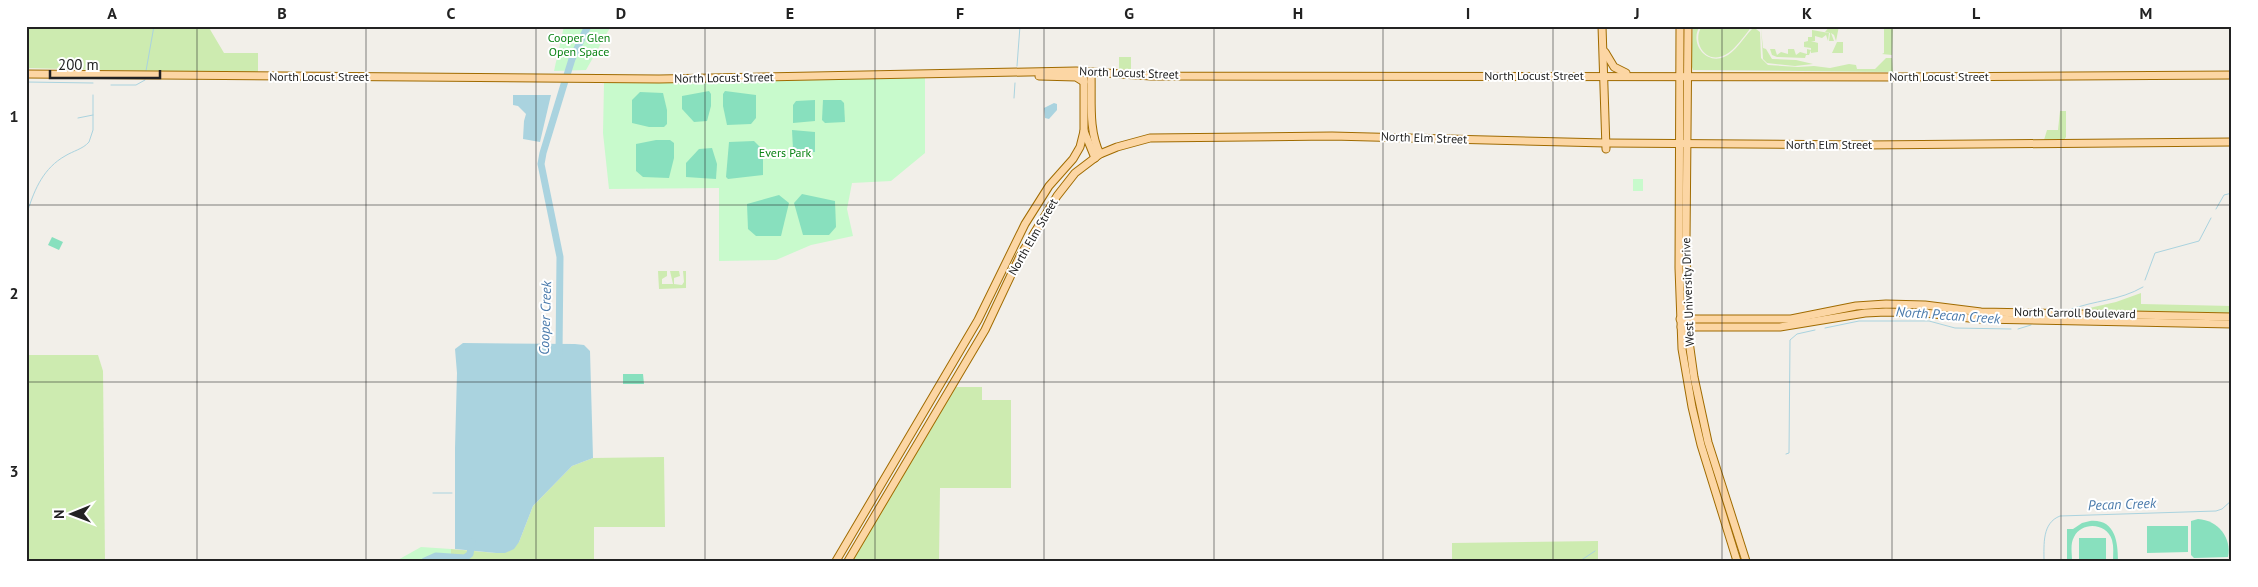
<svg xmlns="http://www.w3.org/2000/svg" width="2258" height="587" viewBox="0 0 2258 587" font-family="'PT Sans',sans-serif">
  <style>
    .grass { fill: #cdebb0 }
    .park { fill: #c8facc }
    .pitch { fill: #88e0be }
    .water { fill: #aad3df }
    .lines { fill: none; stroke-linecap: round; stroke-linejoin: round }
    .stream { stroke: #aad3df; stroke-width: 1 }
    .river { stroke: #aad3df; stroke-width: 7 }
    .major-casing { stroke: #a06b00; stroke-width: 9 }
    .major { stroke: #fcd6a4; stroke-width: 7 }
    .grid { fill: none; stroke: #222; stroke-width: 1; stroke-opacity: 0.55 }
    .labels { text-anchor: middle; stroke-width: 4; stroke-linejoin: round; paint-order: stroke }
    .park-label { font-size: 12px; fill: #0c8416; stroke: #fff }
    .street-label { font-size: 12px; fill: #222; stroke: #fff }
    .water-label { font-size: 14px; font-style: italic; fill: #4a7aab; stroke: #fff }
    .neatline { fill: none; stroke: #222; stroke-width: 2 }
    .grid-label { font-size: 16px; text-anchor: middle; font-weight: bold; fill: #222 }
  </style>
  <rect width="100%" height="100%" fill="#f2efe9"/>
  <g class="grass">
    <polygon points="26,26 208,26 224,53 258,53 258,74 26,68"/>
    <path d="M1693,26h7c-11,16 5,39 24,31 11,-4 20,-20 28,-28h4l4,3 1,26 7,7 30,2 16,-1 16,2 19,-4 7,1 1,4h18l11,-11h6l1,14 -200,-2 -2,-6z"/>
    <path d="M1702,26h50c-7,9 -17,24 -27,29 -19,10 -34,-13 -23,-29z"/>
    <polygon points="1830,26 1839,26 1836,41 1834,35 1831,33 1834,41 1829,41 1830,33 1825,32"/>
    <polygon points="1884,26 1893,26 1892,55 1882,54 1884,53"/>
    <polygon points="1761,28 1763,48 1766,49 1772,59 1796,60 1813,64 1795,66 1767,63 1763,59"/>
    <polygon points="1812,30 1829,33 1828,41 1826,35 1822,38 1815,36 1815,41 1811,41 1818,43 1818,52 1811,53 1811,48 1804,47 1804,42 1808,41 1808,37 1812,37"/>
    <polygon points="1837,42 1843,42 1843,53 1832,53"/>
    <polygon points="1770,49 1775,49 1777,55 1781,52 1788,54 1788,49 1794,49 1796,55 1800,52 1807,54 1807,49 1811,50 1809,55 1806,55 1805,58 1777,57 1772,55"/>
    <polygon points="1119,57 1131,57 1131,71 1119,70"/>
    <polygon points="2060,111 2066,111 2066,137 2064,140 2044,140 2047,130 2058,130"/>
    <polygon points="658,271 667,271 667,276 662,279 662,284 673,284 670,271 679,271 680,276 674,278 674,284 682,285 684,282 683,271 686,271 686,288 659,289"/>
    <polygon points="2141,293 2141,304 2232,306 2232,314 2076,311 2116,302"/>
    <polygon points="26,355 98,355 103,371 105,561 26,561"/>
    <polygon points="956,387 982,387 982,400 1011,400 1011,488 940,488 939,561 851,561"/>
    <polygon points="664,457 665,527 594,527 594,561 451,561 451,549 496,553 519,542 533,506 572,466 593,458"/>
    <polygon points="1598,541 1598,561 1452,561 1452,543"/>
  </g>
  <g class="park">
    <polygon points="564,26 611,26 586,70 554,71"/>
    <polygon points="925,77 925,153 891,181 852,183 847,209 853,236 811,245 776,260 719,261 719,188 609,189 603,133 604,83 606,82"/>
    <rect x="1633" y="179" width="10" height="12"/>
    <polygon points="421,547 451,549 451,561 396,561"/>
  </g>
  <g class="pitch">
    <polygon points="709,91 711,94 711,106 707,121 694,122 682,109 682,96"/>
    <polygon points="725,91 756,95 756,118 751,124 727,125 723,106 723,94"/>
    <polygon points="640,92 663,93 667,110 667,124 664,127 649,127 632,123 632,100"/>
    <polygon points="815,100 815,121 793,123 793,105 796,101"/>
    <polygon points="823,100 841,100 844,103 845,122 825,123 822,120"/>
    <polygon points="792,130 815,132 815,152 796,153 793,149"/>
    <polygon points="656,140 670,140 674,143 674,158 669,178 643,177 636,171 636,144"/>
    <polygon points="754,141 763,150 763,175 728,179 726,177 729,142"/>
    <polygon points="712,148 717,164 716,179 686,177 686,163 699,149"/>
    <polygon points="802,194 835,201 836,227 829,235 803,235 794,203"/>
    <polygon points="779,195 789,203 781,236 756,236 748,229 747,204"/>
    <polygon points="52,237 63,242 59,250 48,245"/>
    <polygon points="623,374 643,374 644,384 623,384"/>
    <path d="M2198,519c20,1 34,19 30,38l-34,1 -3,-3v-34z"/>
    <path d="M2090,521c25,-2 28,20 28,40h-5c0,-7 1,-14 -1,-21 -5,-17 -30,-19 -38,-3 -4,7 -2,16 -2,24h-5v-32h6l9,-6z"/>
    <polygon points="2147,526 2188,526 2188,552 2147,553"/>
    <rect x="2079" y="538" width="27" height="23"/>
  </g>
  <g class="water">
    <polygon points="513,95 551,95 540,142 523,139 524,121 526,114 518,106 513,105"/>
    <polygon points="1054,103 1057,104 1057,110 1049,119 1045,118 1044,108"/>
    <polygon points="463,343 575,344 584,345 590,351 593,458 572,466 533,506 519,542 514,549 505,553 496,553 455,549 455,448 457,373 455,349"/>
  </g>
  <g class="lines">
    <g class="stream">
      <polyline points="1017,66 1020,26"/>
      <polyline points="146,71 154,26"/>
      <polyline points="26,82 93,83"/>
      <polyline points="111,85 136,85 145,80"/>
      <polyline points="1014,98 1015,83"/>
      <polyline points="78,118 93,115"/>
      <polyline points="2216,209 2224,195 2232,193"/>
      <path d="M28,210c7,-22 16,-42 37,-54 8,-5 18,-7 24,-14l4,-12v-35"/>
      <polyline points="2145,280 2155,253 2199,241 2211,218"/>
      <path d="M2069,310c26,-10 50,-9 74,-23"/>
      <polyline points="1825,328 1859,321 1929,321 1955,328 2011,329"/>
      <polyline points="2018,329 2031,325"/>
      <polyline points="26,337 27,338"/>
      <polyline points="1786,454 1789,453 1790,340 1797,334 1815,330"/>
      <polyline points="433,493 452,493"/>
      <polyline points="1580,561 1595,551"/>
      <path d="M2044,561c0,-17 -2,-38 16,-45l156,-5 6,-2 10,-9"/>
    </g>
    <g class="river">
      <polyline points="567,75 572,59 588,26"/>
      <polyline points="559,353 560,257 541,164 543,153 565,81"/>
      <polyline points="425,561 436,556 465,558 470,554 472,542"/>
    </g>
    <defs>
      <g id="major">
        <polyline points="1602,26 1606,149"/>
        <polyline points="1680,26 1679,268 1682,349 1692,407 1701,445 1737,561"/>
        <polyline points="1688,26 1686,241 1688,334 1694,377 1708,442 1746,561"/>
        <polyline points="1605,52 1614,67 1626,73"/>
        <path d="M1091,73c1,28 -3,56 9,81"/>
        <polyline points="26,74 659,79 1076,71 1151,76 1897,77 2232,75"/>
        <polyline points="1039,76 1076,77 1084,82"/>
        <polyline points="1084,80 1084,131 1095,158"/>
        <polyline points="1680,319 1791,319 1856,306 1886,304 1925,305 1981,312 2232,317"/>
        <polyline points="1681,327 1780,327 1865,313 1886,312 1925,313 1978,319 2232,324"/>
        <polyline points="836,561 978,320 1025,224 1049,186 1073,159 1080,147 1084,131"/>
        <polyline points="848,561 985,330 1020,256 1057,196 1075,173 1100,154 1117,147 1150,138 1332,136 1606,143 1866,145 2232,142"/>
      </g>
    </defs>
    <use href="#major" class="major-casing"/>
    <use href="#major" class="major"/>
  </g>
  <path class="grid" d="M197,26v535M366,26v535M536,26v535M705,26v535M875,26v535M1044,26v535M1214,26v535M1383,26v535M1553,26v535M1722,26v535M1892,26v535M2061,26v535M26,205h2206M26,382h2206"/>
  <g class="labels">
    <g class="park-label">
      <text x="579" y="42">Cooper Glen<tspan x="579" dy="14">Open Space</tspan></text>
      <text x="785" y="157">Evers Park</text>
    </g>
    <g class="street-label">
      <text transform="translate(1129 73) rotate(2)" y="4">North Locust Street</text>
      <text x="1534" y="80">North Locust Street</text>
      <text x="319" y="81">North Locust Street</text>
      <text x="1939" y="81">North Locust Street</text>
      <text transform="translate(724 78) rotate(-1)" y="4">North Locust Street</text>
      <text transform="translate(1424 138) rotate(2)" y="4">North Elm Street</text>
      <text x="1829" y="149">North Elm Street</text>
      <text transform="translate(1033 237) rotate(-60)" y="4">North Elm Street</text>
      <text transform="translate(1688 292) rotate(-92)" y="4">West University Drive</text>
      <text transform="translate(2075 313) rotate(1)" y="4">North Carroll Boulevard</text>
    </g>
    <g class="water-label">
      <text transform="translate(1948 315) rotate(4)" y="5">North Pecan Creek</text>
      <text transform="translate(545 318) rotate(-88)" y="5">Cooper Creek</text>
      <text transform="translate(2122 504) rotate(-2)" y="5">Pecan Creek</text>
    </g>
  </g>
  <rect width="2258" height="587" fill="none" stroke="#ffffff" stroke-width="55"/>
  <g transform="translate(72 514) rotate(269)" stroke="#ffffff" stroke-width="4" paint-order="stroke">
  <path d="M0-4L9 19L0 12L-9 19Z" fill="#222222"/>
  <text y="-8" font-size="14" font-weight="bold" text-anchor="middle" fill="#222222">N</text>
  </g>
  <path d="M50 70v8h110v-8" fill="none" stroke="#222222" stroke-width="2.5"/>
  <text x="58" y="70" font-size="15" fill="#222222" stroke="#ffffff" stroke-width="4" paint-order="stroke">200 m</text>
  <rect x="28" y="28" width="2202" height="532" class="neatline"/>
  <g class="grid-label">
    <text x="112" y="19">A</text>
    <text x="282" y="19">B</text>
    <text x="451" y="19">C</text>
    <text x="621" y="19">D</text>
    <text x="790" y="19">E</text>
    <text x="960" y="19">F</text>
    <text x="1129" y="19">G</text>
    <text x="1298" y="19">H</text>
    <text x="1468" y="19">I</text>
    <text x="1637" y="19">J</text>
    <text x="1807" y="19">K</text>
    <text x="1976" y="19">L</text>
    <text x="2146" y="19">M</text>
    <text x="14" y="122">1</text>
    <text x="14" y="299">2</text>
    <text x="14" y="477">3</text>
  </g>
</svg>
